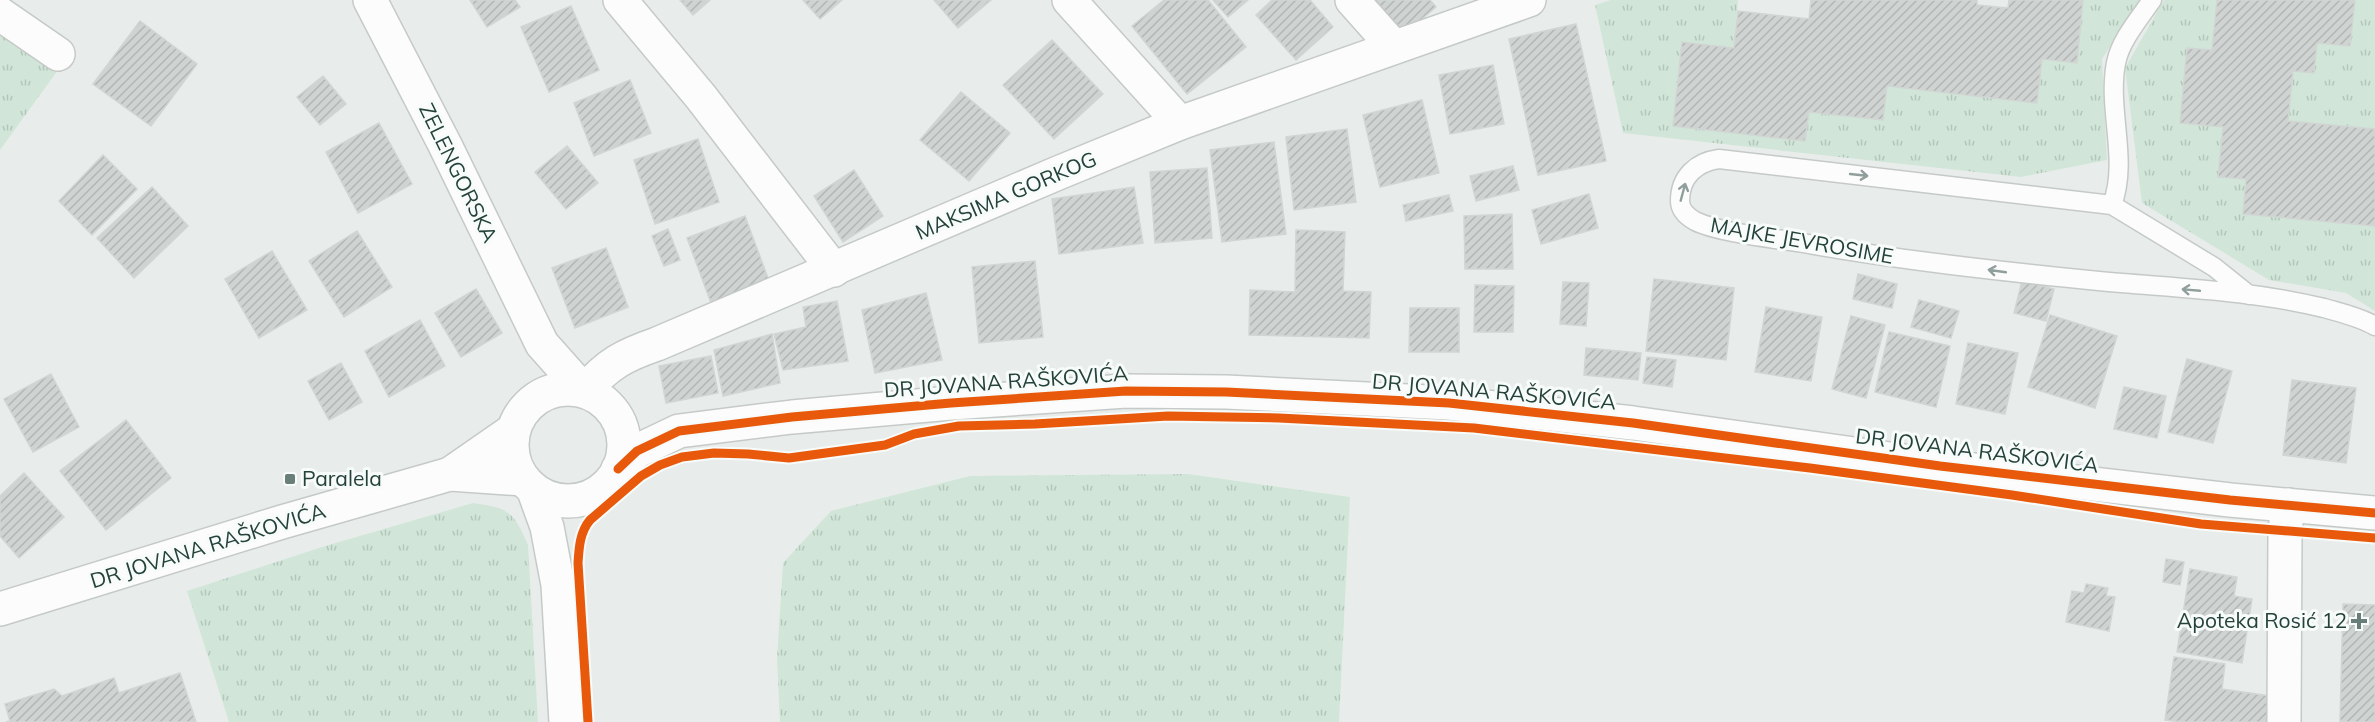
<svg xmlns="http://www.w3.org/2000/svg" width="2375" height="722" viewBox="0 0 2375 722" font-family="Mulish,sans-serif">
  <style>
    .grass { fill: url(#grass-tufts) }
    .building { fill: url(#building-hatch); stroke: #d1d6d4; stroke-width: 1.5 }
    .lines { fill: none; stroke-linecap: round; stroke-linejoin: round }
    .service-casing { stroke: #c5cac8; stroke-width: 21 }
    .minor-casing { stroke: #c5cac8; stroke-width: 36 }
    .tertiary-casing { stroke: #c5cac8; stroke-width: 36 }
    .service { stroke: #fcfcfc; stroke-width: 18 }
    .minor { stroke: #fcfcfc; stroke-width: 33 }
    .tertiary { stroke: #fcfcfc; stroke-width: 33 }
    .cycleway-casing { stroke: #f7fbf9; stroke-width: 13 }
    .cycleway { stroke: #e8590c; stroke-width: 9 }
    .oneway { stroke: #909f9b }
    .poi-dot { fill: #697e78; stroke: #f7fbf9; stroke-width: 2 }
    .labels { text-anchor: middle; stroke-width: 6; stroke-linejoin: round; paint-order: stroke }
    .street-label { font-size: 21px; fill: #24423a; stroke: #f7fbf9 }
    .poi-label { font-size: 21px; fill: #24423a; stroke: #f7fbf9; text-anchor: start }
  </style>
  <defs>
    <pattern id="grass-tufts" width="24" height="20" patternUnits="userSpaceOnUse" patternTransform="scale(1.5)"><rect width="24" height="20" fill="#d1e6d8"/><path d="M3 7l-1-3M5 7V3M7 7l1-3M15 17l-1-3M17 17v-4M19 17l1-3" fill="none" stroke="#b3c6ba"/></pattern>
    <pattern id="building-hatch" width="6" height="6" patternUnits="userSpaceOnUse" patternTransform="scale(1.5)"><rect width="6" height="6" fill="#cfd4d2"/><path d="M-1 1l2-2M0 6l6-6M5 7l2-2" fill="none" stroke="#b2b7b5"/></pattern>
  </defs>
  <rect width="100%" height="100%" fill="#e8edeb"/>
  <g class="grass">
    <polygon points="1611,0 1738,0 1734,48 1682,42 1673,126 1805,141 1809,112 1887,86 2037,103 2042,59 2077,63 2083,0 2140,0 2102,59 2107,160 2021,177 1623,133 1595,5"/>
    <polygon points="2164,0 2217,0 2212,50 2187,48 2180,123 2223,127 2218,177 2246,179 2243,213 2375,226 2375,311 2346,293 2269,280 2142,203 2125,68"/>
    <polygon points="2355,0 2375,0 2375,129 2288,121 2293,71 2317,43 2350,46"/>
    <polygon points="0,22 61,66 0,150"/>
    <polygon points="1188,474 1350,497 1339,722 780,722 777,658 783,563 831,511 970,476"/>
    <path d="M473,503c36,5 40,8 55,42l10,177h-309l-42,-131 135,-44z"/>
  </g>
  <g class="building">
    <polygon points="470,0 515,0 520,7 487,27"/>
    <polygon points="680,0 710,0 693,15"/>
    <polygon points="803,0 842,0 820,19"/>
    <polygon points="934,0 991,0 958,28"/>
    <polygon points="1164,0 1208,0 1246,47 1187,94 1132,26"/>
    <polygon points="1213,0 1248,0 1228,17"/>
    <polygon points="1272,0 1310,0 1333,27 1296,60 1256,15"/>
    <polygon points="1373,0 1430,0 1436,7 1403,35"/>
    <polygon points="1811,0 1977,0 1977,5 2008,8 2009,0 2083,0 2077,63 2042,59 2037,103 1887,86 1883,120 1809,112 1805,141 1673,126 1682,42 1734,48 1738,11 1809,19"/>
    <polygon points="2217,0 2355,0 2350,46 2317,43 2314,73 2293,71 2288,121 2375,129 2375,226 2243,214 2246,179 2218,177 2223,127 2180,123 2187,48 2212,50"/>
    <polygon points="571,6 599,70 549,92 521,27"/>
    <polygon points="140,21 197,64 151,126 93,84"/>
    <polygon points="1576,24 1606,161 1538,175 1509,39"/>
    <polygon points="1052,40 1103,94 1054,139 1003,85"/>
    <polygon points="1493,65 1504,124 1450,134 1439,75"/>
    <polygon points="323,76 346,104 320,125 297,97"/>
    <polygon points="630,80 651,133 594,156 574,103"/>
    <polygon points="961,92 1010,133 969,181 920,140"/>
    <polygon points="1422,100 1439,173 1380,187 1363,115"/>
    <polygon points="379,123 412,184 358,213 326,152"/>
    <polygon points="1347,129 1356,202 1294,210 1286,137"/>
    <polygon points="698,139 719,202 655,224 634,160"/>
    <polygon points="1274,142 1286,234 1222,242 1210,150"/>
    <polygon points="567,146 598,183 566,209 535,172"/>
    <polygon points="103,155 137,189 92,235 59,201"/>
    <polygon points="1513,166 1519,190 1476,201 1470,176"/>
    <polygon points="1207,168 1212,238 1155,243 1150,172"/>
    <polygon points="854,170 883,216 843,242 814,196"/>
    <polygon points="152,187 188,226 134,278 97,238"/>
    <polygon points="1134,187 1143,243 1059,254 1052,199"/>
    <polygon points="1589,194 1598,228 1541,244 1532,210"/>
    <polygon points="1449,195 1453,211 1406,221 1403,205"/>
    <polygon points="1512,214 1513,269 1465,269 1464,216"/>
    <polygon points="745,216 772,289 714,311 687,238"/>
    <polygon points="668,229 680,260 664,266 652,236"/>
    <polygon points="1296,230 1345,232 1343,291 1371,292 1369,338 1249,335 1250,290 1295,292"/>
    <polygon points="357,231 392,287 344,317 309,261"/>
    <polygon points="606,248 628,307 575,328 552,268"/>
    <polygon points="272,251 307,310 259,338 225,279"/>
    <polygon points="1035,261 1043,337 979,343 972,267"/>
    <polygon points="1858,274 1897,284 1892,308 1853,299"/>
    <polygon points="1654,279 1734,288 1726,360 1646,351"/>
    <polygon points="2022,281 2054,289 2046,321 2014,313"/>
    <polygon points="1563,282 1589,283 1586,326 1560,324"/>
    <polygon points="1475,285 1514,286 1513,332 1474,332"/>
    <polygon points="476,289 502,333 461,357 435,313"/>
    <polygon points="926,293 942,360 875,373 862,310"/>
    <polygon points="1919,300 1959,311 1951,338 1911,327"/>
    <polygon points="837,301 848,361 783,370 774,334 806,327 803,307"/>
    <polygon points="1766,307 1822,317 1811,381 1755,372"/>
    <polygon points="1410,308 1459,308 1459,352 1409,352"/>
    <polygon points="2050,315 2117,336 2095,408 2028,387"/>
    <polygon points="1851,316 1885,325 1866,398 1832,389"/>
    <polygon points="420,320 445,366 389,397 365,351"/>
    <polygon points="1889,332 1950,346 1936,407 1875,392"/>
    <polygon points="772,334 780,383 723,396 714,350"/>
    <polygon points="1968,343 2018,353 2005,414 1956,404"/>
    <polygon points="1586,348 1641,353 1638,380 1584,375"/>
    <polygon points="711,356 718,393 666,403 659,366"/>
    <polygon points="1647,357 1676,360 1672,387 1643,383"/>
    <polygon points="2187,359 2232,371 2213,443 2168,432"/>
    <polygon points="341,363 362,402 329,420 308,381"/>
    <polygon points="51,374 79,427 33,452 4,399"/>
    <polygon points="2292,380 2356,388 2346,463 2283,455"/>
    <polygon points="2124,387 2166,396 2157,438 2114,429"/>
    <polygon points="126,420 171,478 106,530 60,471"/>
    <polygon points="24,473 64,517 19,558 0,536 0,496"/>
    <polygon points="2166,559 2184,562 2180,585 2163,582"/>
    <polygon points="2190,569 2237,577 2234,596 2252,599 2242,663 2177,652"/>
    <polygon points="2086,584 2108,588 2106,596 2115,597 2109,631 2066,622 2072,591 2084,593"/>
    <polygon points="2343,604 2375,605 2375,722 2340,722"/>
    <polygon points="2174,657 2225,664 2222,689 2270,696 2266,722 2183,722 2165,720"/>
    <polygon points="180,673 196,722 6,722 10,721 5,704 54,689 62,696 114,678 119,693"/>
  </g>
  <g class="lines">
    <defs>
      <g id="service">
        <path d="M2112,205c17,-45 -5,-95 4,-142 4,-22 23,-44 36,-63"/>
        <path d="M2249,295l-35,-28 -102,-62 -393,-46c-22,3 -39,17 -39,42 0,9 8,16 15,20 22,11 76,17 102,21 100,18 201,29 302,39 75,7 152,9 225,27 17,5 36,9 51,18"/>
      </g>
      <g id="minor">
        <polyline points="620,0 701,97 834,270"/>
        <polyline points="1069,0 1180,123"/>
        <polyline points="1352,0 1393,46"/>
        <polyline points="0,14 58,54"/>
        <path d="M585,391c22,-27 40,-36 72,-47l401,-171 122,-50 349,-123"/>
        <polyline points="2284,722 2285,531 2288,505"/>
      </g>
      <g id="tertiary">
        <polyline points="370,0 445,145 542,344 583,390"/>
        <circle cx="568" cy="445" r="56"/>
        <polyline points="618,469 637,451 679,431 792,417 951,403 1126,391 1226,392 1449,403 1633,423 1940,466 2230,500 2375,513"/>
        <polyline points="450,474 523,479"/>
        <polyline points="534,491 547,527 558,585 566,722"/>
        <polyline points="0,609 282,522 450,474 512,431"/>
      </g>
    </defs>
    <use href="#service" class="service-casing"/>
    <use href="#minor" class="minor-casing"/>
    <use href="#tertiary" class="tertiary-casing"/>
    <use href="#service" class="service"/>
    <use href="#minor" class="minor"/>
    <use href="#tertiary" class="tertiary"/>
    <defs>
      <g id="cycleway">
        <polyline points="618,469 637,451 679,431 792,417 951,403 1126,391 1226,392 1449,403 1633,423 1940,466 2230,500 2375,513"/>
        <path d="M588,722l-10,-159c1,-16 2,-31 12,-43l51,-44 19,-11 22,-8 32,-4 34,1 41,4 96,-13 29,-11 45,-8 76,-2 133,-8 111,2 195,10 336,40 202,27 189,29 174,14"/>
      </g>
    </defs>
    <use href="#cycleway" class="cycleway-casing"/>
    <use href="#cycleway" class="cycleway"/>
  </g>
  <defs><path id="oneway-shaft" d="M-6 0H5M1.5-3L5.5 0L1.5 3" fill="none" stroke-width="1.6" stroke-linecap="round" stroke-linejoin="round" transform="scale(1.5)"/></defs>
  <g class="oneway">
    <use href="#oneway-shaft" transform="translate(1859 175) rotate(6)"/>
    <use href="#oneway-shaft" transform="translate(1683 192) rotate(-75)"/>
    <use href="#oneway-shaft" transform="translate(1997 271) rotate(-172)"/>
    <use href="#oneway-shaft" transform="translate(2191 290) rotate(-175)"/>
  </g>
  <g class="poi-dot">
    <rect x="284" y="473" width="12" height="12" rx="3"/>
    <path d="M2356 612h6v6h6v6h-6v6h-6v-6h-6v-6h6z"/>
  </g>
  <g class="labels">
    <g class="street-label">
      <text transform="translate(458 173) rotate(64)" y="7">ZELENGORSKA</text>
      <text transform="translate(1006 196) rotate(-23)" y="7">MAKSIMA GORKOG</text>
      <text transform="translate(1802 241) rotate(10)" y="7">MAJKE JEVROSIME</text>
      <text transform="translate(1006 382) rotate(-4)" y="7">DR JOVANA RAŠKOVIĆA</text>
      <text transform="translate(1494 392) rotate(5)" y="7">DR JOVANA RAŠKOVIĆA</text>
      <text transform="translate(1977 451) rotate(7)" y="7">DR JOVANA RAŠKOVIĆA</text>
      <text transform="translate(208 546) rotate(-17)" y="7">DR JOVANA RAŠKOVIĆA</text>
    </g>
    <g class="poi-label">
      <text x="302" y="486">Paralela</text>
      <text x="2347" y="628" text-anchor="end">Apoteka Rosić 12</text>
    </g>
  </g>
</svg>
